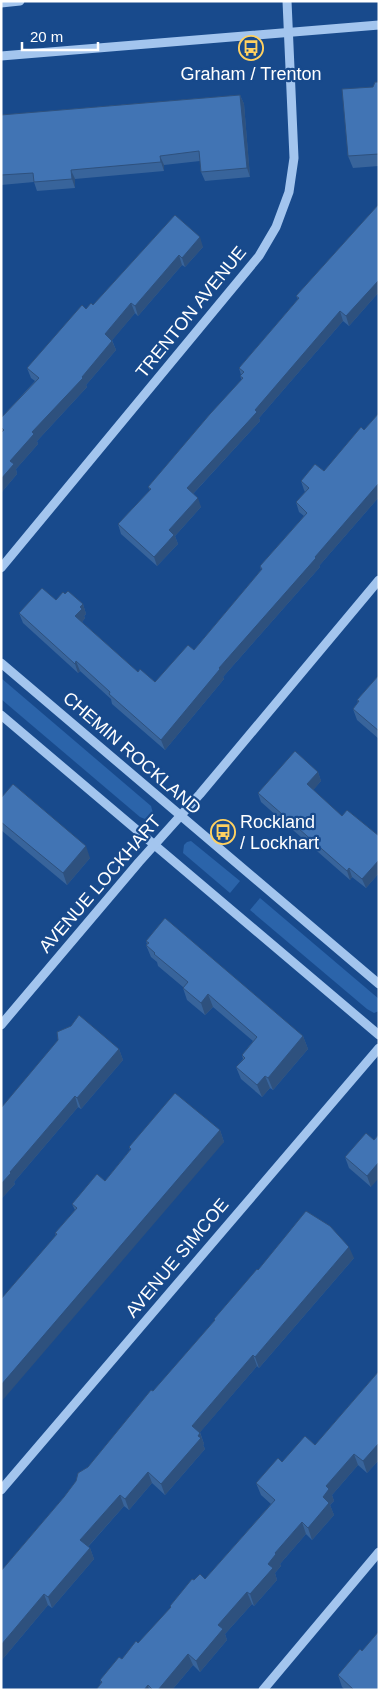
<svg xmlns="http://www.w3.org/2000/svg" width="380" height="1691" viewBox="0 0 380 1691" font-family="Arial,sans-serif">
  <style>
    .green { fill: #2b64aa }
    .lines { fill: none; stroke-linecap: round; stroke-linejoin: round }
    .minor { stroke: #a3c5ee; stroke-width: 9 }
    .wall { fill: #38649b }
    .shaded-wall { fill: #2e517e }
    .building { fill: #4174b4; stroke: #2e517e }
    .labels { text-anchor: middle; stroke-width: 4.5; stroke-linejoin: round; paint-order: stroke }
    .poi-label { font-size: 18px; fill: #fff; stroke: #184a8c }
    .street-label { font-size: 18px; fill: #fff; stroke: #184a8c }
  </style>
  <rect width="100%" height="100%" fill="#184a8c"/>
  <g class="green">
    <polygon points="1,678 151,806 153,813 148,819 145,819 140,817 1,699"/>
    <polygon points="191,841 240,881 230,893 183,853 184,845 187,842"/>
    <polygon points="260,898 379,999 379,1011 374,1013 367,1009 250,910"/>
  </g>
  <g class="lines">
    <g class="minor">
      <polyline points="1,3 20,1"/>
      <polyline points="1,56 379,25"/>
      <polyline points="1,568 259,256 276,227 289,192 294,158 287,1"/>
      <polyline points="1,663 379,984"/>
      <polyline points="1,715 379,1035"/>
      <polyline points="1,1025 139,862 200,794 379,580"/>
      <polyline points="1,1490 379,1048"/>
      <polyline points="263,1690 379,1552"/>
    </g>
  </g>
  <g class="wall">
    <polygon points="379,82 379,166 353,168 348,156 373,87"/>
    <polygon points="240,95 244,104 250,177 205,181 201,172 200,161 164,165 164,171 75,179 75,188 37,191 34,182 1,185 1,115"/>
    <polygon points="379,204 379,292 349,326 343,321 259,418 260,421 193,494 201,507 175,536 178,544 157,566 121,534 118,524 150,490 148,487 242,380 240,376 241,375 239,368 298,299 296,296"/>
    <polygon points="175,215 203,247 185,267 182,265 138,316 135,313 112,340 116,350 86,385 87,387 37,441 38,444 16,469 17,474 1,493 1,418 35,381 31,378 27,368 86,309 93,305"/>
    <polygon points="379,413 379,497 319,566 320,567 223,677 224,679 165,750 112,704 111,699 80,671 78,673 23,623 19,613 56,600 83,604 86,614 84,616 85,618 82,622 138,672 155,682 194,650 261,570 260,566 304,516 299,512 296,502 305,492 304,490 301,481 324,471 364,430"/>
    <polygon points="379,675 379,739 357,720 353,709 358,702 357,700"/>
    <polygon points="318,772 321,781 313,790 342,816 379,836 379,873 366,888 352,877 350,880 261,802 258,793"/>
    <polygon points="1,798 90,858 67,885 1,830"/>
    <polygon points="146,941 303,1036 308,1049 273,1090 270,1088 262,1097 241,1079 236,1067 243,1059 242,1055 253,1041 213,1007 205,1015 187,1000 183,988 183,987 158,966 157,962 151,957 146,945 147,944"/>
    <polygon points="119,1049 123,1060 81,1109 78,1107 14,1182 15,1184 1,1199 1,1108"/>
    <polygon points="220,1130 224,1142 56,1236 55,1233 75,1210 72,1204 105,1181 130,1150 129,1147"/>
    <polygon points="374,1140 371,1187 349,1168 345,1157"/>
    <polygon points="354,1258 259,1368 257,1366 200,1432 204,1444 203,1445 205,1449 165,1495 152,1483 129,1510 124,1506 88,1547 90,1548 94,1559 52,1608 48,1605 1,1661 1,1571 64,1497 88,1467 214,1321 214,1319 258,1270"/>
    <polygon points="379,1371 379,1460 367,1473 358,1465 332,1495 334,1501 330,1505 334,1515 312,1540 306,1534 280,1564 281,1566 275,1573 277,1580 254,1606 252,1604 225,1634 227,1640 200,1672 193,1665 172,1690 96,1690 101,1683 100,1680 138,1643 171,1608 170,1606 194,1580 205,1579 271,1504 261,1495 256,1483 282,1462 315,1445"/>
    <polygon points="362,1651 379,1690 345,1690 342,1687 338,1675"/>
  </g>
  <g class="shaded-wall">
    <polygon points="240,95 244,104 250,177 247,168"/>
    <polygon points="160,156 164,165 164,171 161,162"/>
    <polygon points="71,170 75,179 75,188 72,179"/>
    <polygon points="200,237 203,247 185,267 182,258"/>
    <polygon points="179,255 182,265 138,316 135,306"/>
    <polygon points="378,279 379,292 349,326 346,316"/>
    <polygon points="131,303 135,313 109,344 105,334"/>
    <polygon points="340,311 343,321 259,418 260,421 190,497 187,488"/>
    <polygon points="112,341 116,350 86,385 87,387 37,441 38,444 16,469 17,474 1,493 1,479 10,461 32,432 82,377"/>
    <polygon points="379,483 379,497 319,566 320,567 223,677 224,679 165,750 161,740 219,668"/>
    <polygon points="198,498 201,507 175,536 178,544 157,566 154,557 169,530"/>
    <polygon points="83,604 86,614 84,616 85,618 79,626 75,616 80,607"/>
    <polygon points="76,661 80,671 78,673 75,664"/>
    <polygon points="318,772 321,781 310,794 307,784"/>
    <polygon points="86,846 90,858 67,885 63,873"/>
    <polygon points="379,860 379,873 366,888 362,879"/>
    <polygon points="349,868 352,877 350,880 347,871"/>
    <polygon points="208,994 213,1007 205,1015 201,1003"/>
    <polygon points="303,1036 308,1049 273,1090 268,1078"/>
    <polygon points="119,1049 123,1060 81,1109 77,1098"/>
    <polygon points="265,1076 270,1088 262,1097 257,1085"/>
    <polygon points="75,1096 78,1107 14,1182 15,1184 1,1199 1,1184 10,1172"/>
    <polygon points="220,1130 224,1142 1,1402 1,1385"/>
    <polygon points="379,1162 379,1178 371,1187 367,1176"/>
    <polygon points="349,1247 354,1258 259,1368 255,1357"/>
    <polygon points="253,1355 257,1366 196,1437 192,1426"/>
    <polygon points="200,1433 204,1444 203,1445 205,1449 165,1495 161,1484"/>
    <polygon points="379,1443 379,1460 367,1473 363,1461"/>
    <polygon points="354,1454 358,1465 332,1495 334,1501 330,1505 334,1515 312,1540 308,1528 323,1497 326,1486"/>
    <polygon points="148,1472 152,1483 129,1510 125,1499"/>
    <polygon points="120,1495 124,1506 84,1551 80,1540"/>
    <polygon points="302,1522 306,1534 280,1564 281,1566 275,1573 277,1580 254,1606 250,1594 268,1564 275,1553"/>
    <polygon points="90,1548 94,1559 52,1608 48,1597"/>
    <polygon points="247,1592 252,1604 225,1634 227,1640 200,1672 196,1661 218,1625"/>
    <polygon points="44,1594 48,1605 1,1661 1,1645"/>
    <polygon points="188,1654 193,1665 172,1690 158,1690"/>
    <polygon points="148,1685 149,1690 144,1690"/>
  </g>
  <g class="building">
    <polygon points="375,82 379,82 379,154 348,156 342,89 373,87"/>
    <polygon points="240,95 247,168 201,172 199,151 160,156 161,162 71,170 72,179 34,182 33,173 1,175 1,115"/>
    <polygon points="379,204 379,280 346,316 340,311 255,410 257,412 187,488 198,498 169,530 174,535 154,557 118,524 151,489 148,487 210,414 243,378 240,376 244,372 239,368 299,298 296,296"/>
    <polygon points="175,215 200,237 182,258 179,255 135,306 131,303 105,334 112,341 82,377 83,378 32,432 34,434 10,461 14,464 1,479 1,433 4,430 1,427 1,418 39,378 27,368 82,305 86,309 91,303 93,305"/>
    <polygon points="379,413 379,483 315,557 316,558 219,668 220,669 161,740 109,694 110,692 76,661 75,664 19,613 42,588 56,600 63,592 65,594 68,591 83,604 80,607 82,609 75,616 138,672 140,669 155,682 188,645 194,650 262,569 260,566 307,513 296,502 309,488 301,481 315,464 324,471 361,427 364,430"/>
    <polygon points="379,675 379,731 353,709 359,701 357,700"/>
    <polygon points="295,751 318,772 307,784 342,816 347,810 379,836 379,860 362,879 349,868 347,871 258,793"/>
    <polygon points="13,784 86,846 63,873 1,822 1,798"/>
    <polygon points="165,918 303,1036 268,1078 265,1076 257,1085 236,1067 245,1058 242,1055 257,1037 208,994 201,1003 183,988 188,982 154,954 155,953 146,945 149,943 146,941"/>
    <polygon points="79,1015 119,1049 77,1098 75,1096 10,1172 11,1173 1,1184 1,1108 58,1040 57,1032 71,1026"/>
    <polygon points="175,1093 220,1130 1,1385 1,1299 57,1234 55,1233 77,1208 72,1204 97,1174 105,1181 131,1149 129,1147"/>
    <polygon points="366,1133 374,1140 379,1134 379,1162 367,1176 345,1157"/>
    <polygon points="306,1211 330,1226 349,1247 255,1357 253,1355 192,1426 200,1433 198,1436 201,1438 161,1484 148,1472 125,1499 120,1495 80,1540 90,1548 48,1597 44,1594 1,1645 1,1571 64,1497 76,1481 78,1473 88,1467 151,1390 153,1391 215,1320 214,1319 257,1269 258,1270"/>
    <polygon points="379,1371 379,1443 363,1461 354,1454 326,1486 329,1489 323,1497 329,1503 308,1528 302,1522 275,1553 276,1554 268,1564 273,1568 250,1594 247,1592 218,1625 223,1629 196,1661 188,1654 158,1690 153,1690 148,1685 144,1690 96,1690 102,1682 100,1680 119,1657 122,1659 136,1641 138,1643 171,1607 170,1606 192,1579 194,1580 200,1574 205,1579 275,1500 256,1483 278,1458 282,1462 305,1436 315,1445"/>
    <polygon points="379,1631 379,1690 354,1690 338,1675 360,1649 362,1651"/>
  </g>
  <defs>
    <symbol id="bus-ring" viewBox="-11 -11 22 22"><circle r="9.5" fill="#184a8c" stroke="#ffd160" stroke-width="1.5"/><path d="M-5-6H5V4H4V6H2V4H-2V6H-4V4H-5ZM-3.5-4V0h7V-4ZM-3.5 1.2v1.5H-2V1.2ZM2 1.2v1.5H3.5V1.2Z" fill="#ffd160"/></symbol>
  </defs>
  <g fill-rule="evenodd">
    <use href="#bus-ring" x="237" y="34" width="28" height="28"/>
    <use href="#bus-ring" x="209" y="818" width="28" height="28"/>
  </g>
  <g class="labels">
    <g class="poi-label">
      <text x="251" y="80">Graham / Trenton</text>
      <text x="240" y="828" text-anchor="start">Rockland<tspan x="240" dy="21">/ Lockhart</tspan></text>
    </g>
    <g class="street-label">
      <text transform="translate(191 312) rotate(-51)" y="6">TRENTON AVENUE</text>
      <text transform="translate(132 753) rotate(41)" y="6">CHEMIN ROCKLAND</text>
      <text transform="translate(100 884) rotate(-49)" y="6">AVENUE LOCKHART</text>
      <text transform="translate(177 1258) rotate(-50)" y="6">AVENUE SIMCOE</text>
    </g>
  </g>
  <rect width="380" height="1691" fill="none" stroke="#ffffff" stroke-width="5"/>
  <path d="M22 42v8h76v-8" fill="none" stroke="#ffffff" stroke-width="2.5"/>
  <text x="30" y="42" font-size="15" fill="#ffffff" stroke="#184a8c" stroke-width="4" paint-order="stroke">20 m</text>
</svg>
